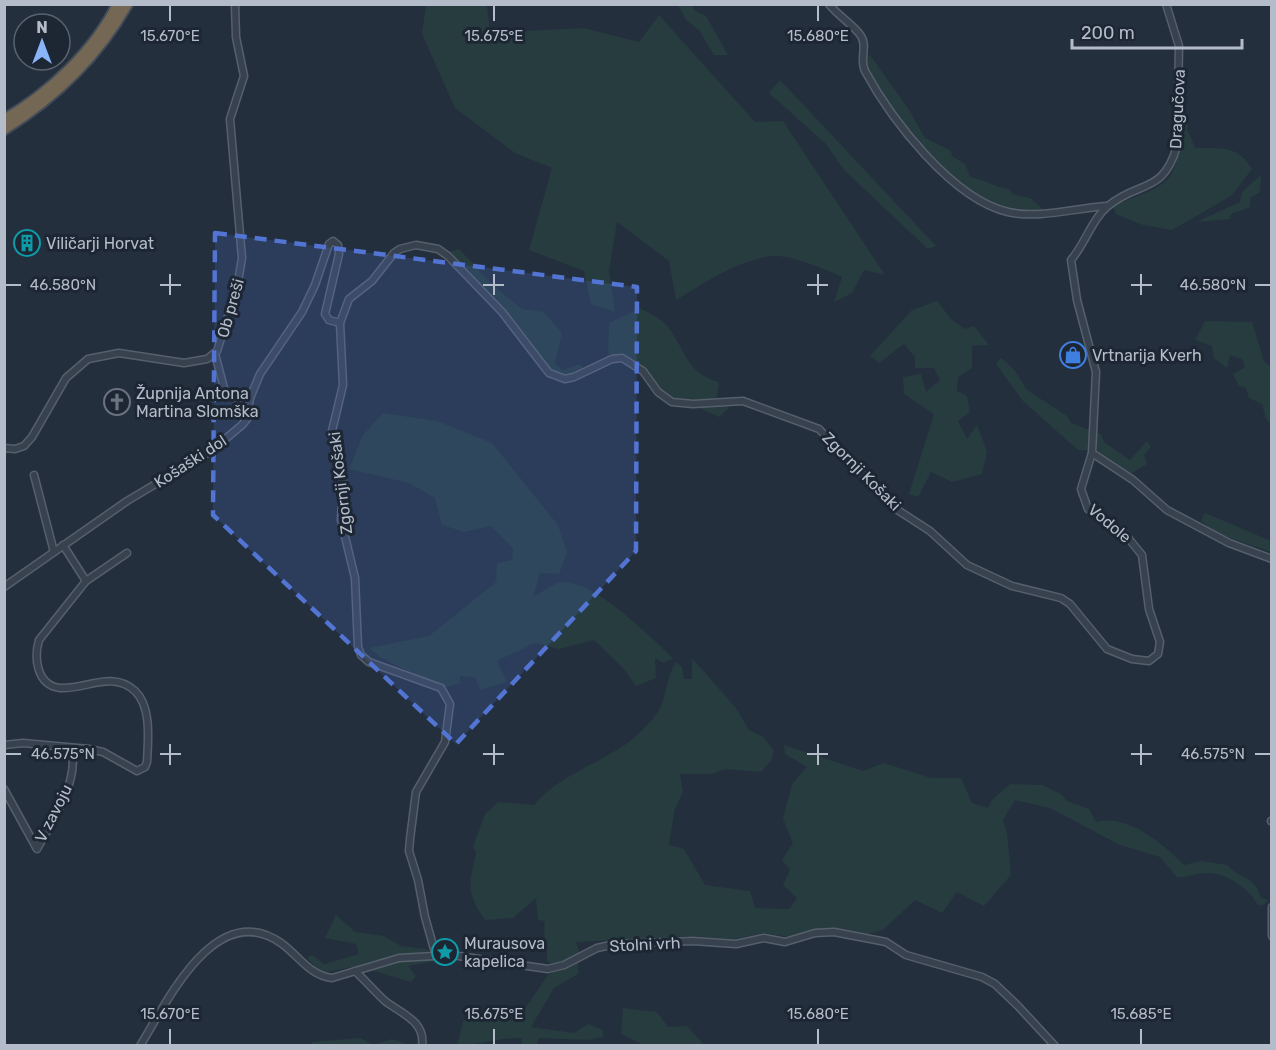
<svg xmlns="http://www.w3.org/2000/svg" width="1276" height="1050" viewBox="0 0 1276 1050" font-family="Rubik,sans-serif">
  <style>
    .green { fill: #263c3f }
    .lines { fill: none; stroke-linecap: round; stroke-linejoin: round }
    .street-casing { stroke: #565f6c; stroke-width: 9 }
    .highway-casing { stroke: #434c59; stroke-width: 14 }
    .street { stroke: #38414e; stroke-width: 6 }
    .highway { stroke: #746855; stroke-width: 10 }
    .marked { fill: #5274d3; fill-opacity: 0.2; stroke: #5274d3; stroke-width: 4.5; stroke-dasharray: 12 8; stroke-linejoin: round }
    .ticks { fill: none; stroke: #b4bcc9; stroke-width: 2 }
    .labels { text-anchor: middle; stroke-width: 6; stroke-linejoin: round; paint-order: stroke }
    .street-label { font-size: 16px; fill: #b4bcc9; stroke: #1d2633 }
    .poi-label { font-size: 16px; fill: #b4bcc9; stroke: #1d2633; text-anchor: start }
    .ticks-label { font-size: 15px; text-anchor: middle; fill: #b4bcc9; stroke: #1d2633; stroke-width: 6; stroke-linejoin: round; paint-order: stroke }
  </style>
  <rect width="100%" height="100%" fill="#242f3e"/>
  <g class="green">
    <path d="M426,5h61l3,28 94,-5 55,14 20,-27 96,107 28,-1 102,154 -21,-5 -12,23 -18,9 8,-25c-16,-7 -53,-23 -70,-21 -36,5 -66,26 -96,44l-7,-39 -52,-39 -8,49 6,41 -24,-8 -7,-33 -55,-21 23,-82 -37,-15 -60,-45 -33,-74z"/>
    <polygon points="678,5 692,5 695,11 706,16 728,55 714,55 699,30 686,20"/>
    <path d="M870,55l39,55 16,28 26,13 1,5 13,8 5,13c15,3 24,10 39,12l3,5 18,4 13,11c-72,17 -153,-93 -179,-151z"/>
    <polygon points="780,80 936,246 928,249 844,170 826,144 769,93"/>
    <path d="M1188,119l-1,10 8,19c25,0 43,-3 57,21l-21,27 -59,34 -29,-5 -27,-11 -3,-8c59,-24 65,-20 67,-85z"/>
    <polygon points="1261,175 1260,192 1250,198 1250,207 1231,214 1230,219 1196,222 1240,202 1242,192"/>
    <path d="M459,249l35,37 28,23 22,3 18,21 -7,31 8,6 17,-6 4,5c-13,6 -22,8 -35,2l-38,-53 -61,-66z"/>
    <polygon points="937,301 952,320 965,329 974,326 989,345 972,346 972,368 958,377 957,391 967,396 970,412 958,421 967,439 977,425 987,452 982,474 952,482 931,472 918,497 909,494 934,414 904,394 903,377 921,374 926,392 940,380 934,368 915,368 915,357 904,344 879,363 870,356 912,310"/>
    <path d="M640,308c8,5 21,10 27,18 19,23 18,47 52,56l-3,20 13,6 -10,9c-17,-8 -38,-15 -55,-26 -24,-16 -20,-36 -56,-37l1,-31z"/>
    <polygon points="1205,321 1252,322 1264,361 1271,367 1271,424 1266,419 1262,404 1249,398 1246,388 1239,386 1233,374 1245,367 1242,359 1230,355 1227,368 1214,358 1212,346 1195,340"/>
    <polygon points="1001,358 1014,369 1027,390 1067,416 1071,423 1101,434 1104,442 1130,460 1147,441 1151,447 1144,455 1147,464 1130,474 1096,450 1078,450 1023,401 996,364"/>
    <path d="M383,413l54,8 55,22 66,82 9,27 -8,22 -19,-1 -7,24c8,-4 20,-14 29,-15 31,-3 89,55 111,76l-10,5 -8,-5 1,20 -20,8 -12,-17 -30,-29 -35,9 -24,-6 -38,18 10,21 -27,8 -5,-13 -15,-1v7l-13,4 -29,-11 -37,-18 -12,-10 60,-12 67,-54 1,-19 15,-3 1,-12 -22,-22 -27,6 -22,-7 -7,-27 -26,-15 -60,-14 14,-34z"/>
    <polygon points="1205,513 1271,541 1271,552 1216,533 1201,521"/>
    <path d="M692,658l44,50 13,22 14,7 11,14 -3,10 -10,11 -36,-3 -13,5h-32l3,18 -8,16 -6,37 15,4 21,36 45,6 5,17 34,1 8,-11 -14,-13 7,-15 -8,-10 11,-17 -10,-24 9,-35 15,-17 -22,-13 -1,-9 79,26 21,-8 47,15h30l11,25 16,5 4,-8 18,-16 32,1 19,9 6,7 22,8 7,13c32,-9 67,22 88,43l17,-4 26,4c12,15 27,9 34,33l8,2 -6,5h-5c-9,-17 -33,-33 -52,-32 -10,0 -18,5 -29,4l-17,-20 -40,-12 -70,-37 -35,-8 -12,20 4,13 4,42 -27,31 -27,-14 -15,21 -27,-13 -32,30 -15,4 -43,-6 -34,9 -28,-4 -29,6 -41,-3 -117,6 4,12 -28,11 -5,-4c1,-14 -5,-26 -2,-40l-7,-1 -2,-22 -23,20 -28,2c-19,-26 -16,-36 -9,-67l-3,-6 12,-33 13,-12 36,3c24,-30 69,-42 100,-67 8,-7 23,-22 27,-32 6,-15 6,-30 15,-44l6,5 2,12h8z"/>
    <polygon points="336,915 355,932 384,936 401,946 427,949 436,961 408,966 416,976 411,982 357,966 322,973 307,958 312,955 324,964 359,954 356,944 325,938"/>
    <path d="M579,960l-1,14 -24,14 -23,39 43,6 14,-9 15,6v7l-14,3 -50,-2 -3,8 -14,-1v-7c-23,-1 -42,7 -65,8l6,-25 54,-1 31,-45z"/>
    <polygon points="623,1008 657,1012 668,1027 687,1026 704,1045 644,1045 621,1034"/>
    <polygon points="360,1038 373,1045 392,1039 409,1045 309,1045 313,1042"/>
  </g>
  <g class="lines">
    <defs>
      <g id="street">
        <path d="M829,4c9,12 26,22 32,32 7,11 -2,23 4,35 26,48 87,128 143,141 31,7 67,-4 99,-6"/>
        <polyline points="215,354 225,392 236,399 250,398"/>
        <polyline points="4,448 15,449 24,446 32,437 66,378 88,359 119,353 184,363 207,359 217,351 237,288 242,258 230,119 244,76 236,37 235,4"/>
        <polyline points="1092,453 1133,480 1167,510 1229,543 1272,559"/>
        <polyline points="34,475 54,552"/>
        <polyline points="86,581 127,553"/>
        <polyline points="4,587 127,501 211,451 242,425 247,419 250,398 260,374 302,312 315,285 329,244 333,241 338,245 339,254 325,314 329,320 340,323"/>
        <path d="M4,745l19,-2 66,6 14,3 34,19 8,-4 2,-5c1,-21 5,-55 -12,-71 -23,-21 -50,-1 -75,-3 -24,-3 -26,-31 -21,-48l47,-59 -23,-36"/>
        <path d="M4,789l33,60c16,-30 41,-65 35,-99"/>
        <polyline points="1271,821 1272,821"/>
        <polyline points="1272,907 1272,936"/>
        <path d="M436,956l-11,-39 -7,-37 -9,-29 1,-12 6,-47 29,-50 5,-38 -9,-16 -72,-26 -8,-7 -3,-8 -3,-69 -14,-58 2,-38 -11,-51 11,-46 -3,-62 9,-24 23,-18 22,-28 6,-4 16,-4 22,4 10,7 54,56 47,61 16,6 9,-2 38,-18 10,-1 21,13 15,21 14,10 21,2 50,-3 76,28 77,80 34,22 37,34 45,21 49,12 9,6 37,45 25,10 17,2 9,-7 2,-12 -11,-33 -7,-54 -18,-22 -36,-24 -7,-20 11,-36 4,-81 -19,-72 -6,-40c14,-16 21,-41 37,-54 31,-26 55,-11 69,-60l2,-100 -13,-42"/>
        <path d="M355,971c10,9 20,21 30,30 15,12 41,20 37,45"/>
        <path d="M140,1046c26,-42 75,-149 141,-103 17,12 29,33 51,35l67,-20 53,-3 96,14 16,-4 33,-17 18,-4 78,-3 43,3 28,-6 21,4 30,-9 19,-1 52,10 20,13 76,22 13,7 23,22 37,40"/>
      </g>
      <g id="highway">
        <path d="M4,120c45,-26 91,-69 114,-116"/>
        <path d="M4,129c51,-32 93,-72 123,-125"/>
      </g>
    </defs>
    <use href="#street" class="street-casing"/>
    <use href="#highway" class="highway-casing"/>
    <use href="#street" class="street"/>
    <use href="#highway" class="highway"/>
  </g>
  <path class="marked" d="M215,233l422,54 -1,264 -180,193 -243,-229z"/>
  <path class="ticks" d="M170,6v15M494,6v15M818,6v15M170,274v21M494,274v21M818,274v21M1141,274v21M6,285h15M160,285h21M483,285h21M807,285h21M1131,285h21M1255,285h15M170,744v21M494,744v21M818,744v21M1141,744v21M6,754h15M160,754h21M483,754h21M807,754h21M1131,754h21M1255,754h15M170,1029v15M494,1029v15M818,1029v15M1141,1029v15"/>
  <defs>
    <symbol id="building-ring" viewBox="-11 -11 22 22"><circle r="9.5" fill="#1d2633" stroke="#0f9aa8" stroke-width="1.5"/><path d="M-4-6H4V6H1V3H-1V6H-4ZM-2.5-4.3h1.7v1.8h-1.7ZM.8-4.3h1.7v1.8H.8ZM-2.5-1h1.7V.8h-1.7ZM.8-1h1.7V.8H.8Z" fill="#0f9aa8"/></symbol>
    <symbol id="shop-ring" viewBox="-11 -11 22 22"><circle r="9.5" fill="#1d2633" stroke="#3f7fe0" stroke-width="1.5"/><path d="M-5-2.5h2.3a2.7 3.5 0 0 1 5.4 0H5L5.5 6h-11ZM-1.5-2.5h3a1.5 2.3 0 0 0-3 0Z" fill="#3f7fe0"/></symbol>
    <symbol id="church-ring" viewBox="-11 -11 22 22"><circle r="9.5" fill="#1d2633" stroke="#6b7280" stroke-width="1.5"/><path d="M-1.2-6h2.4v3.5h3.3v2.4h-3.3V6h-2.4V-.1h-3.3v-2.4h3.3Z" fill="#6b7280"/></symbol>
    <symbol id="sight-ring" viewBox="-11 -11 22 22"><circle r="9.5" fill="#1d2633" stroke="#0f9aa8" stroke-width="1.5"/><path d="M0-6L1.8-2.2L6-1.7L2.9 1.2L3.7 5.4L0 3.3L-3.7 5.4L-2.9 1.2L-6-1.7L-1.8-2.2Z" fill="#0f9aa8"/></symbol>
  </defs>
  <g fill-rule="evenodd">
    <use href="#building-ring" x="12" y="228" width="30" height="30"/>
    <use href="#shop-ring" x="1058" y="340" width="30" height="30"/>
    <use href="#church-ring" x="102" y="387" width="30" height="30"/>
    <use href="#sight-ring" x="430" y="937" width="30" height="30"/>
  </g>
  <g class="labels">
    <g class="street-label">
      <text transform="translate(1177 109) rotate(-87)" y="6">Dragučova</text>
      <text transform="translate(230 308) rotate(-74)" y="6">Ob preši</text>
      <text transform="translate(190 461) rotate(-33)" y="6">Košaški dol</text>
      <text transform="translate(862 471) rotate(45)" y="6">Zgornji Košaki</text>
      <text transform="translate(340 483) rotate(-97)" y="6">Zgornji Košaki</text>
      <text transform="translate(1110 523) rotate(40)" y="6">Vodole</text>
      <text transform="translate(53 813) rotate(-63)" y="6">V zavoju</text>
      <text transform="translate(645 944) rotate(-3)" y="6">Stolni vrh</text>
    </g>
    <g class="poi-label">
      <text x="46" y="249">Viličarji Horvat</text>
      <text x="1092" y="361">Vrtnarija Kverh</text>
      <text x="136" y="399">Župnija Antona<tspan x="136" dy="18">Martina Slomška</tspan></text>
      <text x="464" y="949">Murausova<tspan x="464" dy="18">kapelica</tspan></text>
    </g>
  </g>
  <g class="ticks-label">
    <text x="170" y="41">15.670°E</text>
    <text x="494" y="41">15.675°E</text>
    <text x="818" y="41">15.680°E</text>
    <text x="63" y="290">46.580°N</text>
    <text x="1213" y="290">46.580°N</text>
    <text x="63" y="759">46.575°N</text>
    <text x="1213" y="759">46.575°N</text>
    <text x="170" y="1019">15.670°E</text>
    <text x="494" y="1019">15.675°E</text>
    <text x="818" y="1019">15.680°E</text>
    <text x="1141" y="1019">15.685°E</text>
  </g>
  <rect width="1276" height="1050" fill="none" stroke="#b4bcc9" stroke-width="12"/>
  <g transform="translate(42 42)"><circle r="28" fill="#1d2633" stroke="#59626f" stroke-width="1.5"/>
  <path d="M0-4.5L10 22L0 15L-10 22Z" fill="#8ab4f8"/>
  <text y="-9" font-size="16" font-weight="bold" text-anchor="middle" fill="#b4bcc9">N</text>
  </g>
  <path d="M1072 39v9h170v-9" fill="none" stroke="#b4bcc9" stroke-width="3"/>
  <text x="1081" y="39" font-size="18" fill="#b4bcc9" stroke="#1d2633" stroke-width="4.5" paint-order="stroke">200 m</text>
</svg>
